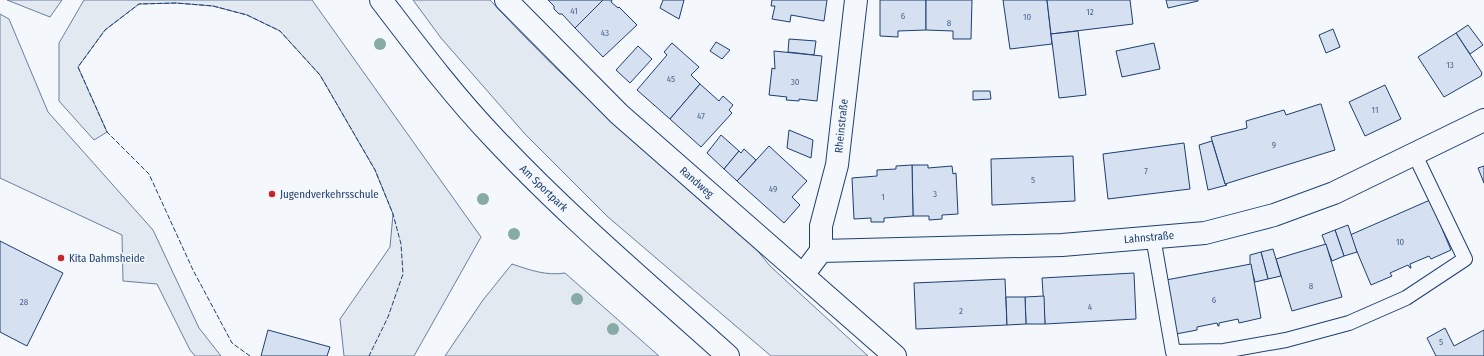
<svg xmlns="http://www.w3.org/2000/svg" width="1484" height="356" viewBox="0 0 1484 356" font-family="'Fira Sans Condensed',sans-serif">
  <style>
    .green { fill: #e3e9f0; stroke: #687fa3 }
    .building { fill: #d5e0f0; stroke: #1d3f73 }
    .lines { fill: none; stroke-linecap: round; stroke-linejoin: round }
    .service-casing { stroke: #1d3f73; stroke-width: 16 }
    .minor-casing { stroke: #1d3f73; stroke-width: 24 }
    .service { stroke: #f4f7fb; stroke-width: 14 }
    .minor { stroke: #f4f7fb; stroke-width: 22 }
    .fence { stroke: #1d3f73; stroke-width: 1; stroke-dasharray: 5 2; stroke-linecap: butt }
    .tree { fill: #86aba6 }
    .poi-dot { fill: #c62828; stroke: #f4f7fb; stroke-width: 1.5 }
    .labels { text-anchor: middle; stroke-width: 3; stroke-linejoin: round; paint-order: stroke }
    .number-label { font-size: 9px; fill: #4b6792 }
    .street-label { font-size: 11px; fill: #1d3f73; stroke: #f4f7fb }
    .poi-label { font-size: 11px; fill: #1d3f73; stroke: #f4f7fb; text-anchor: start }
  </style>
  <rect width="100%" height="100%" fill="#f4f7fb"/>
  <g class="green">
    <polygon points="7,0 62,0 50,17"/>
    <polygon points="84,0 312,0 481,237 414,356 344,356 340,319 390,247 393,214 375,170 320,75 280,31 247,15 213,6 176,3 139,4 105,30 78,67 107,132 94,140 59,101 59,43"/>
    <path d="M413,0h77c82,90 175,169 267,250l13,16 98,90h-97l-163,-139 -83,-83 -84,-96z"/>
    <polygon points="0,14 9,19 48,112 153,230 199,328 221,356 195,356 190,350 157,284 123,281 122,235 0,178"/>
    <path d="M512,264c18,6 34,12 53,9l94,83h-214l38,-56z"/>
  </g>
  <g class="building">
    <polygon points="548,0 603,0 575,28 562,14 559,14 554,9 554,6"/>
    <polygon points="603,0 612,0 611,2 618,8 619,7 637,25 603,57 575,28"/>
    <polygon points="663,0 684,0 679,19 660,8"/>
    <polygon points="772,0 827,0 824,21 791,15 790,22 772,19 775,6 771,6"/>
    <polygon points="880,0 926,0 926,30 898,31 898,37 880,36"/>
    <polygon points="926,0 972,0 971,39 953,39 953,31 926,30"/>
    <polygon points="1003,0 1047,0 1052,44 1010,49"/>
    <polygon points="1047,0 1130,0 1133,24 1051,34"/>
    <polygon points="1166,0 1198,0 1198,1 1168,8"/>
    <polygon points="1468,25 1483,45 1470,54 1456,33"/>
    <polygon points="1333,29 1340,47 1326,53 1319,35"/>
    <polygon points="1078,31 1086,95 1059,98 1051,34"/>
    <polygon points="1456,33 1482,73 1481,76 1444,97 1418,57"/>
    <polygon points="789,39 816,41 814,55 788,52"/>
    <polygon points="716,42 730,50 722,59 710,51"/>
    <polygon points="672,43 699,67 691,75 700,84 670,119 637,90 667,55 664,52"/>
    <polygon points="1154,43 1160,69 1122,77 1116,51"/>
    <polygon points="638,46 652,59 630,83 616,70"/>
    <polygon points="774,51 822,56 817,101 799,99 799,101 786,100 787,97 769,95 772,68 775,69"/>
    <polygon points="700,84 719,101 723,96 733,105 729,110 732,113 701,147 670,119"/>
    <polygon points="1385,85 1401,119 1365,136 1349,102"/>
    <polygon points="973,91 990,91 991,99 973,100"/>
    <polygon points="1320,104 1321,104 1335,150 1225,184 1211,137 1247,128 1246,121 1284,110 1286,115"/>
    <polygon points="789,130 813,140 811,158 787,148"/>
    <polygon points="721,135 739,151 724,169 707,153"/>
    <polygon points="1212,141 1225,184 1227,185 1208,190 1199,145"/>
    <polygon points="1184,143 1190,189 1108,199 1103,154"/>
    <polygon points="769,146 807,181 792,197 800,205 784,223 737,181"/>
    <polygon points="744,149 756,160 737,181 724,169 739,151 741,153"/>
    <polygon points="1073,156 1075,201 992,205 991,159"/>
    <polygon points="912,165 928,165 928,168 952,166 953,174 956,173 958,214 942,215 942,219 929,220 929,216 913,216"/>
    <polygon points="912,165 913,216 884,218 884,222 871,222 871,218 854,219 852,178 877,176 877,170 896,169 896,166"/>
    <polygon points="1484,166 1484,183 1478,168"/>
    <polygon points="1430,200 1451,250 1431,259 1429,256 1410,264 1411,268 1410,268 1408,265 1390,273 1392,276 1371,285 1350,235"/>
    <polygon points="1348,225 1357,252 1344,256 1335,230"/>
    <polygon points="1335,230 1344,256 1332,261 1322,235"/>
    <polygon points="0,241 63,273 27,346 0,332"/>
    <polygon points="1326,244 1342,297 1292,311 1276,259"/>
    <polygon points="1273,249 1281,276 1268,279 1261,252"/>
    <polygon points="1261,252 1268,279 1255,282 1250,264 1250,255"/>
    <polygon points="1251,264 1261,318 1239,323 1238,319 1219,323 1219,326 1218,326 1217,323 1197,327 1197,330 1176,334 1166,280"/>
    <polygon points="1134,273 1136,319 1045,324 1042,278"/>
    <polygon points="1005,279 1007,325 916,329 914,283"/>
    <polygon points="1044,296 1045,324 1026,324 1025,297"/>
    <polygon points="1006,297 1025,297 1026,324 1007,325"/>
    <polygon points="1445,328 1454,346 1484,330 1484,356 1436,356 1427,338"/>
    <polygon points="268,330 330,347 327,356 261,356"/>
  </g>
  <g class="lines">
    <defs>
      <polyline id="service" points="1153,237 1173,352 1224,351 1286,340 1349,323 1406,298 1465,259 1415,155"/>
      <g id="minor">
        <path d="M381,0c36,47 72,95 113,138 73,78 155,147 234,218"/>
        <polyline points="506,0 619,114 895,356"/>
        <polyline points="821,251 821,226 837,165 856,0"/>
        <polyline points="803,275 821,251 1062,245 1205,233 1274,215 1334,193 1484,120"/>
      </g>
    </defs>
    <use href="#service" class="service-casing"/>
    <use href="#minor" class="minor-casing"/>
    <use href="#service" class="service"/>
    <use href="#minor" class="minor"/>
    <polyline class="fence" points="250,356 232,343 193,270 149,174 107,132 78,67 105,30 139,4 176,3 213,6 247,15 280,31 320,75 375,170 393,214 401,244 403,274 388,317 369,356"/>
  </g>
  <g class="tree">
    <circle cx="380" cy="44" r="6"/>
    <circle cx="483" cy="199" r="6"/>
    <circle cx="514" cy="234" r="6"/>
    <circle cx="577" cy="299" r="6"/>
    <circle cx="613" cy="329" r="6"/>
  </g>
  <g class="poi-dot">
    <circle cx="272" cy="194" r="4"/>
    <circle cx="61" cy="258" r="4"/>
  </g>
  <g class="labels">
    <g class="number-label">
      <text x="574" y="14">41</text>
      <text x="1090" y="15">12</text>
      <text x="903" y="19">6</text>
      <text x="1027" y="20">10</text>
      <text x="949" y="26">8</text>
      <text x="605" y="36">43</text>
      <text x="1450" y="68">13</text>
      <text x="671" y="82">45</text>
      <text x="795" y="85">30</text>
      <text x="1375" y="113">11</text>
      <text x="701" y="119">47</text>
      <text x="1274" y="148">9</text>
      <text x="1146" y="174">7</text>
      <text x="1033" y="183">5</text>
      <text x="773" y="192">49</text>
      <text x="935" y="197">3</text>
      <text x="883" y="200">1</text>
      <text x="1400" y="245">10</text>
      <text x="1311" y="289">8</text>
      <text x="1214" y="303">6</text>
      <text x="24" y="305">28</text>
      <text x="1090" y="310">4</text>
      <text x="961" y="314">2</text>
      <text x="1441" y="345">5</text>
    </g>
    <g class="street-label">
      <text transform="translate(841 126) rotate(-84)" y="4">Rheinstraße</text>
      <text transform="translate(697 182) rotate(41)" y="4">Randweg</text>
      <text transform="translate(544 188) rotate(44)" y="4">Am Sportpark</text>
      <text transform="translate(1149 237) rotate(-5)" y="4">Lahnstraße</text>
    </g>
    <g class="poi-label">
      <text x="280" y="198">Jugendverkehrsschule</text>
      <text x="69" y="262">Kita Dahmsheide</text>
    </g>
  </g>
</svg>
